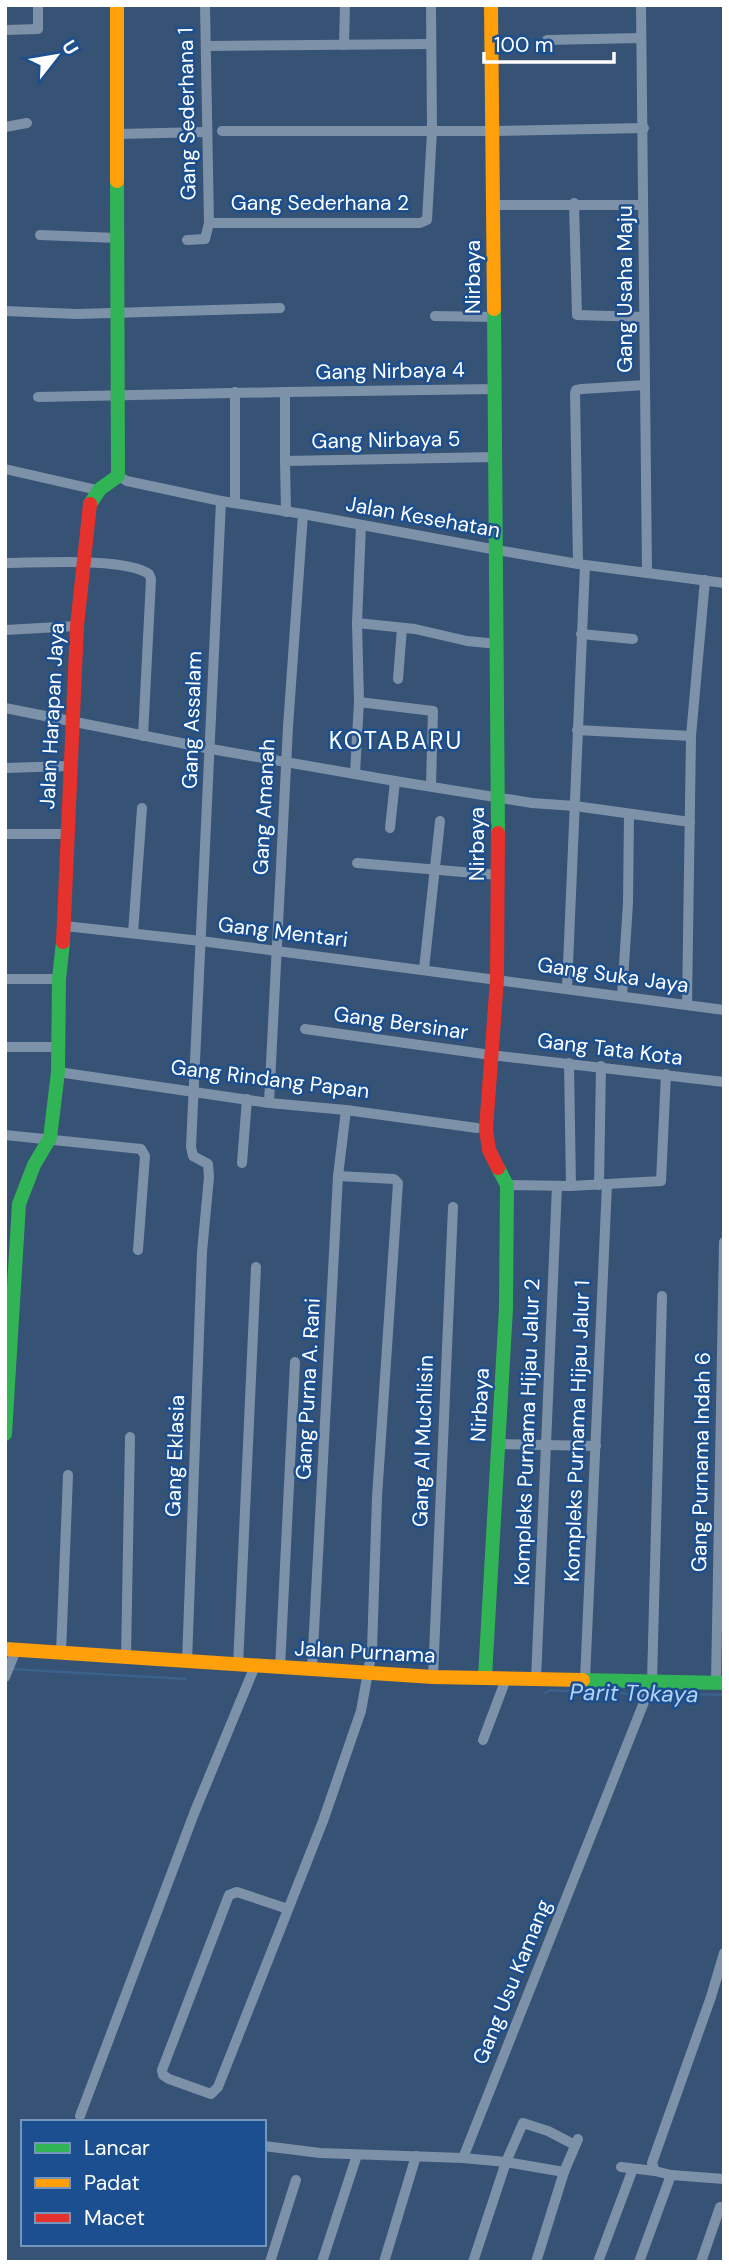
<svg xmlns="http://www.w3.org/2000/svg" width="729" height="2267" viewBox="0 0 729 2267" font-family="'DM Sans',sans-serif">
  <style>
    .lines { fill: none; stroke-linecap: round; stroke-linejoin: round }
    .stream { stroke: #3b618d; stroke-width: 2.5 }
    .street { stroke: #7d92a8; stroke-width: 10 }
    .fast { stroke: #30b455; stroke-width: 14 }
    .slow { stroke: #ff9f0a; stroke-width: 14 }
    .jam { stroke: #e5322d; stroke-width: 14 }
    .labels { text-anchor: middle; stroke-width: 5; stroke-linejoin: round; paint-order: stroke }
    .street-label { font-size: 21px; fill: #fff; stroke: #1b4f8f }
    .water-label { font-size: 23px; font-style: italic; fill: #b5d3f5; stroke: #1b4f8f }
    .quarter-label { font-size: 24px; letter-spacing: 2px; fill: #fff; stroke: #1b4f8f }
  </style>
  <rect width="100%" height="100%" fill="#365274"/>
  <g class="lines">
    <g class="stream">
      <polyline points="11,1669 186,1679"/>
      <polyline points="545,1693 551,1690 586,1692 608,1688 625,1694 645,1693"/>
      <polyline points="652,1693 724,1695"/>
    </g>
    <g class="street">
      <polyline points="641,5 647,573"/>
      <polyline points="5,30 38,29 38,5"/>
      <polyline points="547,40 641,38"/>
      <polyline points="344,45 345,5"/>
      <polyline points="206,46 431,44"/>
      <polyline points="5,127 27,123"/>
      <polyline points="222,131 492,131 644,128"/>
      <polyline points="118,134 207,132"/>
      <polyline points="574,203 577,315 644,317"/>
      <polyline points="494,205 643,205"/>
      <polyline points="209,223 420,223 427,220 432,131 431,5"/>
      <polyline points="40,235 117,238"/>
      <polyline points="187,240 205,239 209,223 205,5"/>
      <polyline points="5,311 77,314 280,308"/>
      <polyline points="435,316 494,317"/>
      <polyline points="285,392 495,389"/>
      <polyline points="38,397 285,392 285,461"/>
      <polyline points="5,469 97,490"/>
      <polyline points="118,476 127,481 221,501 303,514 497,550 578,564 724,583"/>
      <polyline points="235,503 235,392"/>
      <polyline points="286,512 285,461 496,457"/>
      <path d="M5,563c32,0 120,-6 144,11l2,5 -8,157"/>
      <polyline points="578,564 575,393 576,390 582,389 645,385"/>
      <polyline points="357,623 415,629 467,641 498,644"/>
      <polyline points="5,630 77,626"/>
      <polyline points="581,634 633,639"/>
      <polyline points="398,679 402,628"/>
      <polyline points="359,702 433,711 431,785"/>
      <polyline points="5,708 211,749 395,781 532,803 575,806 690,822"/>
      <polyline points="577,730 691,736 687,1005"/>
      <polyline points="691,736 705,580"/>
      <polyline points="5,768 70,766"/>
      <polyline points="355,773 359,702 357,623 361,525"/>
      <polyline points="390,828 395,781"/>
      <polyline points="5,834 67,834"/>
      <polyline points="357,863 498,875"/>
      <polyline points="65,926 201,941 724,1010"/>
      <polyline points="133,933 142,808"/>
      <polyline points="424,969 440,821"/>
      <polyline points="5,979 59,979"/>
      <polyline points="567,988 585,565"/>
      <polyline points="622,996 628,903 629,814"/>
      <polyline points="305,1029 491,1055 724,1082"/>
      <polyline points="5,1047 58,1047"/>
      <polyline points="58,1072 269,1103 346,1110 477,1128"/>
      <polyline points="269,1103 288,727 303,514"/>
      <polyline points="5,1135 141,1149 145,1156 138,1250"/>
      <polyline points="242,1163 247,1099"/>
      <polyline points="507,1185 571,1186 569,1063"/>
      <polyline points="599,1185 601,1066"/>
      <polyline points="571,1186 661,1181 666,1074"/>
      <polyline points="499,1444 596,1446"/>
      <polyline points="61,1653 68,1475"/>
      <polyline points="126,1658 130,1437"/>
      <polyline points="187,1662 202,1252 209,1177 208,1164 193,1156 191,1147 221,501"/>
      <polyline points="238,1666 256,1267"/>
      <polyline points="280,1668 295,1362"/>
      <polyline points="312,1669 338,1176 346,1110"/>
      <polyline points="5,1677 16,1650"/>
      <polyline points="433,1677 453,1207"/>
      <polyline points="536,1680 557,1186"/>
      <polyline points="585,1680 607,1184"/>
      <polyline points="716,1682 724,1242"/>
      <polyline points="483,1740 506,1679"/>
      <polyline points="288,1909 237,1892 229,1895 162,2070 163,2075 169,2079 211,2094 218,2087 323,1821 361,1711 372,1650 377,1497 398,1183 394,1179 338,1176"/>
      <polyline points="724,1953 711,1997 652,2163 655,2171 671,2175 724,2179"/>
      <polyline points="80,2116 195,1811 255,1666"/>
      <polyline points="264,2146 320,2153 463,2158"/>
      <polyline points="621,2167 655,2171"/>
      <polyline points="564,2172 506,2162 523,2123 548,2131 575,2145"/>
      <polyline points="270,2262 296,2180"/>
      <polyline points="322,2262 357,2155"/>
      <polyline points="384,2262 416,2156"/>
      <polyline points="473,2262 506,2162 463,2158 652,1682 662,1296"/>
      <polyline points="536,2262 564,2172 578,2139"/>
      <polyline points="598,2262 631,2174"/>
      <polyline points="639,2262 671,2175"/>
      <polyline points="701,2262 720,2207"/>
    </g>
    <g class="fast">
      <polyline points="494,309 498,833"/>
      <polyline points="90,504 100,489 118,476 117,181"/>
      <polyline points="5,1434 19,1204 34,1165 50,1138 58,1072 59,979 63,942"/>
      <polyline points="485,1677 506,1308 507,1185 498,1168"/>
      <polyline points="583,1680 724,1683"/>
    </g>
    <g class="slow">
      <polyline points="117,5 117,181"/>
      <polyline points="491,5 494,309"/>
      <polyline points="5,1649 433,1677 583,1680"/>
    </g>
    <g class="jam">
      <polyline points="63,942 77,626 90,504"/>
      <polyline points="498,1168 489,1150 486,1129 497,979 498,833"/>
    </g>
  </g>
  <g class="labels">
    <g class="street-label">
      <text transform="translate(187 114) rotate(-91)" y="7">Gang Sederhana 1</text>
      <text x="320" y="210">Gang Sederhana 2</text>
      <text transform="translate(473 277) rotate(-90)" y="7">Nirbaya</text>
      <text transform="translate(625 289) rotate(-90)" y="7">Gang Usaha Maju</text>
      <text transform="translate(390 371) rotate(-1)" y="7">Gang Nirbaya 4</text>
      <text transform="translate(386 440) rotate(-1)" y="7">Gang Nirbaya 5</text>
      <text transform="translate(423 517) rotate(10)" y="7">Jalan Kesehatan</text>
      <text transform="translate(52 716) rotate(-87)" y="7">Jalan Harapan Jaya</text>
      <text transform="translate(192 720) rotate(-88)" y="7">Gang Assalam</text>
      <text transform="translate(264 807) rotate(-87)" y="7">Gang Amanah</text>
      <text transform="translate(477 844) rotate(-90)" y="7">Nirbaya</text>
      <text transform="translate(283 932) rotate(7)" y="7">Gang Mentari</text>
      <text transform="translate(613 975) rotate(8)" y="7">Gang Suka Jaya</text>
      <text transform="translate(401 1023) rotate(8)" y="7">Gang Bersinar</text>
      <text transform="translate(610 1049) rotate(7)" y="7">Gang Tata Kota</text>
      <text transform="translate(270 1079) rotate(7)" y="7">Gang Rindang Papan</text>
      <text transform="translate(308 1389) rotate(-87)" y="7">Gang Purna A. Rani</text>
      <text transform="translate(480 1405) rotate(-87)" y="7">Nirbaya</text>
      <text transform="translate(577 1431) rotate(-88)" y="7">Kompleks Purnama Hijau Jalur 1</text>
      <text transform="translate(527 1432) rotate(-88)" y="7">Kompleks Purnama Hijau Jalur 2</text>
      <text transform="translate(423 1441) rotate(-88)" y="7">Gang Al Muchlisin</text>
      <text transform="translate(175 1456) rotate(-88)" y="7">Gang Eklasia</text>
      <text transform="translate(701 1462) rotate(-89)" y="7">Gang Purnama Indah 6</text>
      <text transform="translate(365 1652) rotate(3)" y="7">Jalan Purnama</text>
      <text transform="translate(512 1982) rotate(-68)" y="7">Gang Usu Kamang</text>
    </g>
    <g class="water-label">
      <text transform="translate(634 1693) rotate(1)" y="8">Parit Tokaya</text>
    </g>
    <g class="quarter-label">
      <text x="396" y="749">KOTABARU</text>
    </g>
  </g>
  <rect width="729" height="2267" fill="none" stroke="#ffffff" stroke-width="14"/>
  <rect x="21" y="2120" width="245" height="126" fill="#1b4f8f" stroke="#7695bc" stroke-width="2"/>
  <rect x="35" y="2143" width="35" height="10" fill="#30b455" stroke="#7695bc" stroke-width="2"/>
  <text x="84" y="2155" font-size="21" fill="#ffffff">Lancar</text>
  <rect x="35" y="2178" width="35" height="10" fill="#ff9f0a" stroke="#7695bc" stroke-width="2"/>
  <text x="84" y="2190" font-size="21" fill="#ffffff">Padat</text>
  <rect x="35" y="2213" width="35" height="10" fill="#e5322d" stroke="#7695bc" stroke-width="2"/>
  <text x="84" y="2225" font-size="21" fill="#ffffff">Macet</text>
  <g transform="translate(56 56) rotate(59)" stroke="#1b4f8f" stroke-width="5" paint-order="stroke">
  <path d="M0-5L12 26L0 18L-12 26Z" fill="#ffffff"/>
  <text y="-10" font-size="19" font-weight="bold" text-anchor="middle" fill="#ffffff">U</text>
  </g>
  <path d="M484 52v10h130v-10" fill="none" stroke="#ffffff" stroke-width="3.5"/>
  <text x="494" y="52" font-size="21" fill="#ffffff" stroke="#1b4f8f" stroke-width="5" paint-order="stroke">100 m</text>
</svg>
